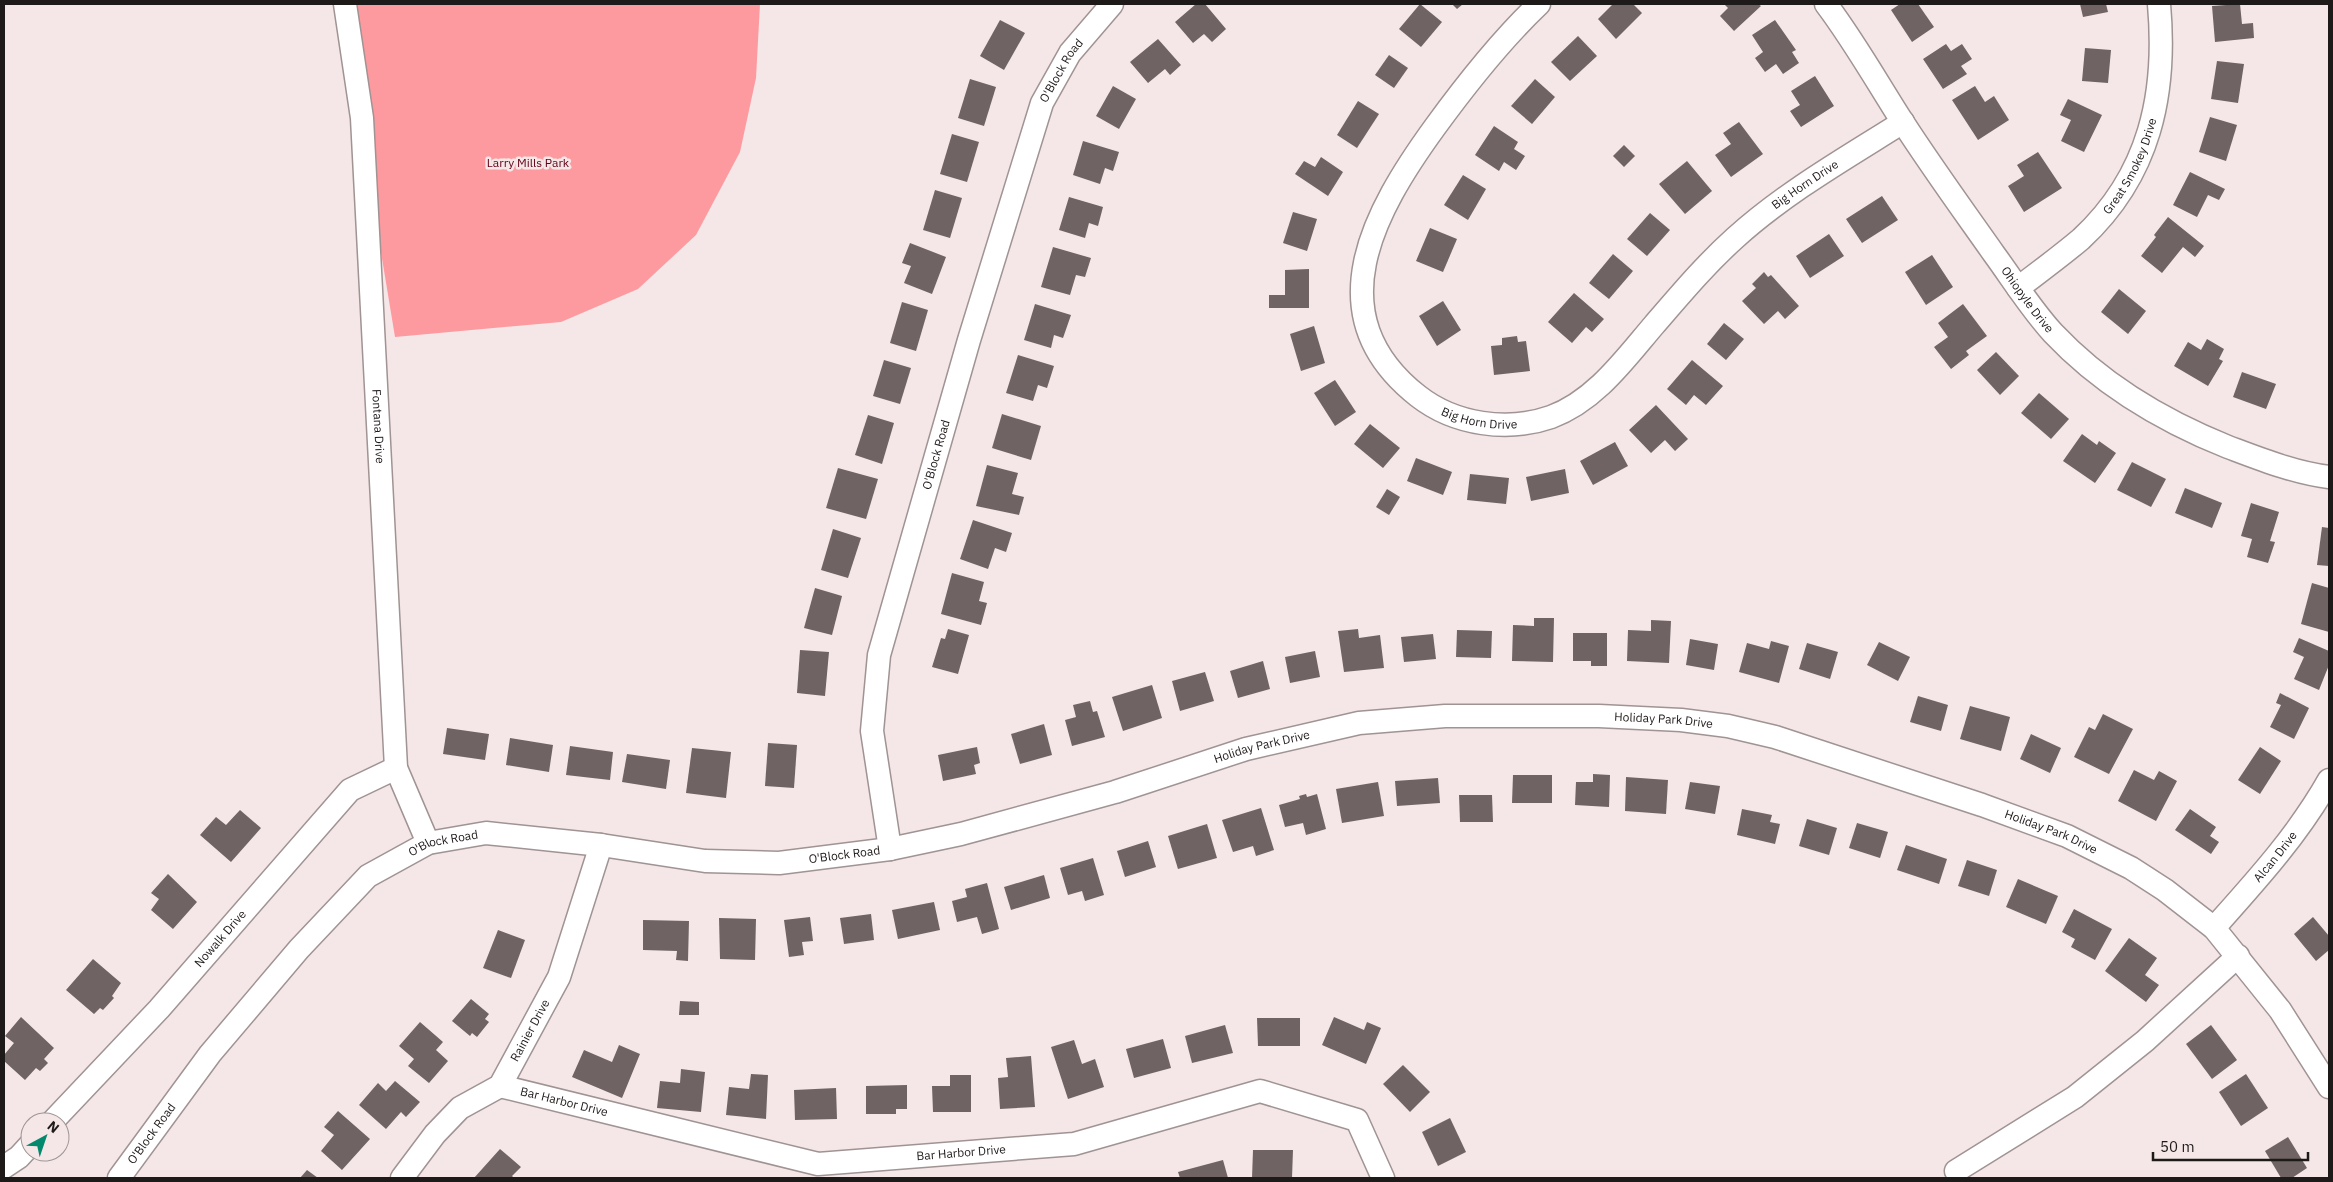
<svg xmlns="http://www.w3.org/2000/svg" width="2333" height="1182" viewBox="0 0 2333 1182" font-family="'IBM Plex Sans',sans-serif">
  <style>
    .green { fill: #fd9a9f }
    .building { fill: #6f6363 }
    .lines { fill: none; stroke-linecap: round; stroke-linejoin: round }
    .minor-casing { stroke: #a09393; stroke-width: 25 }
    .minor { stroke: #fff; stroke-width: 22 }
    .labels { text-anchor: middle; stroke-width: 5; stroke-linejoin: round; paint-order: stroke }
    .street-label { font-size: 12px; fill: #1f1a1a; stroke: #f5e7e7 }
    .park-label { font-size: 12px; fill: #610017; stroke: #f5e7e7 }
  </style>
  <rect width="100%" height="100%" fill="#f5e7e7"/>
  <polygon class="green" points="340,4 760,4 756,78 740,152 696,235 638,289 561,322 395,337"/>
  <g class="building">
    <polygon points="1196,4 1205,4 1226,29 1212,42 1204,34 1193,43 1175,22"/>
    <polygon points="1420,4 1442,22 1421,47 1399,29"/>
    <polygon points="1452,4 1463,4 1457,9"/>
    <polygon points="1613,4 1633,4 1642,13 1616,39 1598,19"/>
    <polygon points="1724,4 1758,4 1761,6 1734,31 1720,16 1728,8"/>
    <polygon points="1900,4 1918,4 1934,27 1912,42 1891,10"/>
    <polygon points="2080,4 2106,4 2108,12 2083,17"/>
    <polygon points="2240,4 2242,24 2253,23 2254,38 2215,42 2212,6"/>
    <polygon points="1000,20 1025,33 1004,70 980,56"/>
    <polygon points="1775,20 1796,50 1792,52 1799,63 1783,74 1776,64 1765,72 1755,58 1763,52 1752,35"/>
    <polygon points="1578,36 1597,56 1570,81 1551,62"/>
    <polygon points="1158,39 1181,65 1170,75 1165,69 1148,83 1130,62"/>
    <polygon points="1946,44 1951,51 1962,44 1972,59 1961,66 1967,74 1943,89 1923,59"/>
    <polygon points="2085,48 2111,50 2108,83 2082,81"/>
    <polygon points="1389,55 1408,68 1394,88 1375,75"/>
    <polygon points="2217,61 2244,64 2238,103 2211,99"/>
    <polygon points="1815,76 1834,106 1801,127 1790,111 1800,105 1791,91"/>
    <polygon points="970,79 996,87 984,126 958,118"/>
    <polygon points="1535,79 1555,97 1532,124 1511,106"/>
    <polygon points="1113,86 1136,99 1119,129 1096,116"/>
    <polygon points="1975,86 1985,102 1994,96 2009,120 1978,140 1952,100"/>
    <polygon points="2068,99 2102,115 2084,152 2061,141 2071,120 2060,115"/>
    <polygon points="1358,101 1379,114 1357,148 1337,135"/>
    <polygon points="2210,117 2237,125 2226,161 2199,152"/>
    <polygon points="1739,122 1763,154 1731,177 1715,155 1731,144 1723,133"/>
    <polygon points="1494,126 1518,142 1514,149 1525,156 1516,170 1504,162 1499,171 1475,155"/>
    <polygon points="952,134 979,142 967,182 940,174"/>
    <polygon points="1083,141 1119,152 1113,171 1105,168 1100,184 1073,175"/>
    <polygon points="1624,145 1635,156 1624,167 1613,156"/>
    <polygon points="2038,152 2062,188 2024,212 2008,186 2024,176 2017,165"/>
    <polygon points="1321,157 1343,172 1328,196 1295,174 1304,161 1315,167"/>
    <polygon points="1687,161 1712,191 1685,214 1659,184"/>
    <polygon points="2190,172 2225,189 2219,200 2208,195 2197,217 2173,205"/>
    <polygon points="1463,175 1486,189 1468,220 1444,205"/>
    <polygon points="935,190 962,198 950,238 923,230"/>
    <polygon points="1882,196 1898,220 1862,243 1846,219"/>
    <polygon points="1069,197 1103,207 1098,226 1089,223 1085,238 1059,230"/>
    <polygon points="1293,212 1317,219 1307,251 1283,243"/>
    <polygon points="1650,213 1670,230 1647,256 1627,239"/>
    <polygon points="2168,217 2204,246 2195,257 2183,247 2162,273 2141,256 2156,237 2154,235"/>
    <polygon points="1430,228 1457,239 1443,272 1416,261"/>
    <polygon points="1829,234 1844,256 1810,278 1796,256"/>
    <polygon points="910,243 946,257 932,294 904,283 911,266 902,263"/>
    <polygon points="1053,247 1091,258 1085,277 1076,275 1070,295 1041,287"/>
    <polygon points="1613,254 1633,271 1609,299 1589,283"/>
    <polygon points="1932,255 1953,287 1926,305 1905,272"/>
    <polygon points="1309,269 1309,308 1269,308 1269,295 1285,295 1285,270"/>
    <polygon points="1764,272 1768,277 1771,275 1799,306 1785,319 1778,311 1764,324 1742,301 1756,288 1752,284"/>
    <polygon points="2119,289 2146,311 2128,334 2101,312"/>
    <polygon points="1574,293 1604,319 1592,332 1586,327 1572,343 1548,322"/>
    <polygon points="1443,301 1461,330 1437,346 1419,316"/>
    <polygon points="902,302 928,310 916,351 890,343"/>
    <polygon points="1035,304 1071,315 1063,338 1054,335 1051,348 1024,340"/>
    <polygon points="1963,304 1987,336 1966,351 1969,355 1951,369 1934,347 1948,337 1938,323"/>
    <polygon points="1724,323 1744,339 1726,360 1707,344"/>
    <polygon points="1314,326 1325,363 1301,371 1290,334"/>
    <polygon points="1517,336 1518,342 1526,341 1530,371 1494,375 1491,346 1502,345 1502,338"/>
    <polygon points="2207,339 2224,349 2219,359 2223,361 2208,386 2174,366 2188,342 2201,350"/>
    <polygon points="1996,352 2019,376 2000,395 1977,370"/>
    <polygon points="1018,355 1054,366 1047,388 1038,385 1033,401 1006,393"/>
    <polygon points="884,360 911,368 900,404 873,396"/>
    <polygon points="1692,360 1723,386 1706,405 1694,395 1686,405 1667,389"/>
    <polygon points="2242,372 2276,384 2266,409 2233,397"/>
    <polygon points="1335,380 1356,412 1335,426 1314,393"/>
    <polygon points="2039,393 2069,419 2051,439 2021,413"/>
    <polygon points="1656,405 1688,439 1675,451 1665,440 1651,453 1629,430"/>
    <polygon points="1002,414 1041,426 1031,460 992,448"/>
    <polygon points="868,415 894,423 882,464 855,455"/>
    <polygon points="1370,424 1400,448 1383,468 1354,444"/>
    <polygon points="2082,434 2097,445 2099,441 2116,453 2095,483 2063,461"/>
    <polygon points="1615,442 1628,466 1593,485 1580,461"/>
    <polygon points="1416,458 1452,472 1443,495 1407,481"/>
    <polygon points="2132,462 2166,479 2151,507 2117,490"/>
    <polygon points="987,465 1018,473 1012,494 1024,497 1019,515 976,506"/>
    <polygon points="838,468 878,479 866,519 826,508"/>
    <polygon points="1565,469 1569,493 1531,501 1526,477"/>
    <polygon points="1470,474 1509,478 1506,504 1467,500"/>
    <polygon points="2185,488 2222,503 2212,528 2175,513"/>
    <polygon points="1387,489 1400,497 1389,515 1376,507"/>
    <polygon points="2251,503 2279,512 2270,541 2275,542 2268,563 2247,557 2252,539 2241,536"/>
    <polygon points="973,520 1012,533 1006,552 995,548 988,569 960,559"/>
    <polygon points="2322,527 2329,528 2329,566 2317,565"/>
    <polygon points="833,529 861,538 848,578 821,570"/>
    <polygon points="952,573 984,582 979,601 987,603 981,625 941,614"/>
    <polygon points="2312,583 2329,588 2329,632 2301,624"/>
    <polygon points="815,588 842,596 832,635 804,628"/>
    <polygon points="1534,618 1554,618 1553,662 1512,661 1513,625 1534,626"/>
    <polygon points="1651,620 1671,621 1669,663 1627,661 1628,630 1651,631"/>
    <polygon points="948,629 969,635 958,674 932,667 941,638 945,639"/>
    <polygon points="1358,629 1359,638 1380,635 1384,668 1344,672 1338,631"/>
    <polygon points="1457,630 1492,631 1491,658 1456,657"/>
    <polygon points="1573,633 1607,633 1607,666 1591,666 1591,661 1573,661"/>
    <polygon points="1433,634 1436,659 1404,662 1401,637"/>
    <polygon points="2299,638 2329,651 2329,665 2319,690 2294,679 2304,657 2293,652"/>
    <polygon points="1690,639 1718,644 1714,670 1686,665"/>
    <polygon points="1771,641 1789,646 1779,683 1739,672 1747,643 1769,649"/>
    <polygon points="1879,642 1910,657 1898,681 1867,665"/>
    <polygon points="1807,643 1838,652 1830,679 1799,669"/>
    <polygon points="800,650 829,652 825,696 797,693"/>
    <polygon points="1315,651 1320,677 1290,683 1285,657"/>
    <polygon points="1263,661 1270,689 1238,698 1230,671"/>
    <polygon points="1205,672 1214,701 1180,711 1172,681"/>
    <polygon points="1152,685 1162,718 1123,731 1112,697"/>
    <polygon points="2280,693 2309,708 2294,739 2270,727 2281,705 2276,703"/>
    <polygon points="1918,696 1948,705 1941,731 1910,722"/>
    <polygon points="1090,701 1093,712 1097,711 1105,737 1072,746 1065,720 1076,717 1073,705"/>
    <polygon points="1970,706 2010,717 2001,751 1960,739"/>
    <polygon points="2103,714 2133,729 2109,774 2074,757 2089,727 2095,730"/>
    <polygon points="1044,724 1052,755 1020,764 1011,734"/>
    <polygon points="447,728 489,734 485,760 443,754"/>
    <polygon points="2031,734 2061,748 2050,773 2020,759"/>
    <polygon points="510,738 553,745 549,772 506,765"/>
    <polygon points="768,743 797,745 794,788 765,786"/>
    <polygon points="570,746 613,752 610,780 566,775"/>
    <polygon points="977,747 980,763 974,765 976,774 943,781 938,755"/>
    <polygon points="2260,747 2281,761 2260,794 2238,780"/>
    <polygon points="692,748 731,752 726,798 686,793"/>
    <polygon points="627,754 670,760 666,789 622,782"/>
    <polygon points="2134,770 2154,780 2159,771 2177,781 2156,821 2118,801"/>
    <polygon points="1593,774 1610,775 1609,807 1575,805 1576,782 1593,782"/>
    <polygon points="1513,775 1552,775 1552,803 1512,803"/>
    <polygon points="1626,777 1668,780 1666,814 1625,811"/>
    <polygon points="1438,778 1440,803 1397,806 1395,781"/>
    <polygon points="1378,782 1384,816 1342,823 1336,789"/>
    <polygon points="1690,782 1720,786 1715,814 1685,809"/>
    <polygon points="1306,794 1307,797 1317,794 1326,829 1306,835 1303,823 1285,827 1279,805 1300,799 1299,796"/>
    <polygon points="1459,795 1492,795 1493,822 1460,822"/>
    <polygon points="1261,808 1274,850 1256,856 1253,846 1233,852 1222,820"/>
    <polygon points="1742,809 1772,815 1770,822 1780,824 1775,844 1737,835"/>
    <polygon points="2190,809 2216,827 2210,836 2219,842 2211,854 2175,830"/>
    <polygon points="240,810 261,828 231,862 200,835 216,817 226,825"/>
    <polygon points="1807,819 1837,828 1829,855 1799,846"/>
    <polygon points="1857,823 1888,832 1880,858 1849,848"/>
    <polygon points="1207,824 1217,858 1178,869 1168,836"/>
    <polygon points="1148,841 1156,867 1125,877 1117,851"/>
    <polygon points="1906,845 1947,859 1939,884 1897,870"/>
    <polygon points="1093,858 1104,895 1085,901 1082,891 1068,895 1060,868"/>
    <polygon points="1967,860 1997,870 1989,896 1958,886"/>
    <polygon points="168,874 197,902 173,929 151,910 159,899 151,893"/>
    <polygon points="1044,875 1050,898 1011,910 1004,887"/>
    <polygon points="2018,879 2058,896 2046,924 2006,907"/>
    <polygon points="987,883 999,929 982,934 977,917 957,922 952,901 967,897 965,889"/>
    <polygon points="934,902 940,930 898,939 892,910"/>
    <polygon points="2074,909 2112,929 2095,960 2071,947 2075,939 2062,932"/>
    <polygon points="871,914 874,940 844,944 840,918"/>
    <polygon points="810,917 813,941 802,942 804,955 789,957 784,920"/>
    <polygon points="2313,917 2329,936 2329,950 2316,961 2294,934"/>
    <polygon points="719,918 756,919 755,960 720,959"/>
    <polygon points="643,920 689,921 688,961 676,960 677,951 643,950"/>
    <polygon points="498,930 525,940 511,978 483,968"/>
    <polygon points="2129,938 2157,958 2145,975 2159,985 2146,1002 2105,971"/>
    <polygon points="93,959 121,983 112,996 114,998 103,1010 100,1008 94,1014 66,990"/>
    <polygon points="471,999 489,1014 485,1019 489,1022 477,1037 472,1033 470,1036 452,1021"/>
    <polygon points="680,1001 699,1002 699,1015 679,1015"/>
    <polygon points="21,1017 54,1048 44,1059 48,1063 40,1071 36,1068 25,1080 4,1061 4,1055 14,1043 5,1036"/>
    <polygon points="1334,1017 1364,1030 1367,1022 1381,1028 1366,1064 1322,1045"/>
    <polygon points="1257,1018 1300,1018 1300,1046 1258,1046"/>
    <polygon points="420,1022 443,1042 436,1050 448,1061 429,1083 408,1066 414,1059 399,1046"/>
    <polygon points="1225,1025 1233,1053 1192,1063 1185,1036"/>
    <polygon points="2211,1025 2237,1060 2212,1079 2186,1044"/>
    <polygon points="1163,1039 1171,1068 1134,1078 1126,1049"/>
    <polygon points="1074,1040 1082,1064 1095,1059 1104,1087 1068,1099 1051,1047"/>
    <polygon points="619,1045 640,1054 622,1098 572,1077 584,1050 612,1062"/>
    <polygon points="1031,1056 1035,1107 1000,1109 998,1078 1008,1077 1006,1058"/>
    <polygon points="1403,1065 1430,1092 1410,1112 1383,1084"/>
    <polygon points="681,1069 705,1072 701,1112 657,1108 660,1081 680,1083"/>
    <polygon points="751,1074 768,1075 766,1119 726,1115 729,1087 749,1089"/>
    <polygon points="2246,1074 2268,1108 2241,1126 2219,1092"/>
    <polygon points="950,1075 971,1075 971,1112 933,1112 932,1086 950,1086"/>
    <polygon points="395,1081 420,1102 406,1117 401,1112 386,1129 359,1105 378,1083 386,1091"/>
    <polygon points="907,1085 907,1109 896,1109 896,1114 866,1114 866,1086"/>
    <polygon points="836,1088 837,1119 795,1120 794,1090"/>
    <polygon points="338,1111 370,1139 342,1170 321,1151 334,1135 324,1127"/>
    <polygon points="1450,1118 1466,1152 1438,1166 1422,1132"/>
    <polygon points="2288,1137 2307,1168 2292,1178 2281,1178 2265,1151"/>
    <polygon points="500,1149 521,1167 512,1176 514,1178 474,1178"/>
    <polygon points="1253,1150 1293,1150 1292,1178 1252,1178"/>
    <polygon points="1223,1160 1228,1178 1180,1178 1178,1172"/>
    <polygon points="307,1170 318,1178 300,1178"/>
  </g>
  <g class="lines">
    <defs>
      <g id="minor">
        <path id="s1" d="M345,4l17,114 34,650 32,75"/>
        <path id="s2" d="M1539,4c-39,37 -72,79 -104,123 -61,84 -120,188 -17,269 37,29 90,36 133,21 44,-16 74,-58 103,-92 26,-30 51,-60 81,-87 51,-46 111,-80 168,-116"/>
        <path id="s3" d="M1826,4c28,37 51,78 76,117 29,45 61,89 92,133 19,26 37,55 59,79 48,51 110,88 175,114 32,12 67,26 101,30"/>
        <path id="s4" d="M2018,288c21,-16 43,-32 63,-49 69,-64 86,-145 78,-235"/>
        <path id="s5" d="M890,849l71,-15 154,-42 131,-43 113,-26 86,-7h154l82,4 47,6 47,11 207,68 85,31 64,32 34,22 49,38 66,82 49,77"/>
        <path id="s6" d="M2214,928c42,-47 84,-93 115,-148"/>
        <path id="s7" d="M500,1086l318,78 256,-20 186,-53 97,29 26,58"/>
        <path id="s8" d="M52,1122l107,-113 191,-219 46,-22"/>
        <polyline points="4,1167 19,1157 30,1145"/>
        <polyline points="1956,1171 2075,1097 2145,1041 2238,956"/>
        <path id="s9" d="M119,1178l91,-124 89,-105 69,-73 60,-33 58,-10 115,12 104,16 74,2 111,-14 -18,-118 7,-76 90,-315 73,-237 28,-50 42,-49"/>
        <path id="s10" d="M402,1178l33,-44 25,-26 40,-22 59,-109 42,-132"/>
      </g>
    </defs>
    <use href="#minor" class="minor-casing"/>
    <use href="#minor" class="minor"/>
  </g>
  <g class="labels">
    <g class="street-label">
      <text dy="4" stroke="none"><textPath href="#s9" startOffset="1735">O'Block Road</textPath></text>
      <text dy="4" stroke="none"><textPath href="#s4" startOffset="169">Great Smokey Drive</textPath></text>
      <text dy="4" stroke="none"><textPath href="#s2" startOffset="954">Big Horn Drive</textPath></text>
      <text dy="4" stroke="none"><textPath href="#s3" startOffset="358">Ohiopyle Drive</textPath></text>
      <text dy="4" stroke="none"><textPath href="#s2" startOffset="534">Big Horn Drive</textPath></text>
      <text dy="4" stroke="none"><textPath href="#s1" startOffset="424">Fontana Drive</textPath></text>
      <text dy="4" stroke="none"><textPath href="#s9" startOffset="1330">O'Block Road</textPath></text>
      <text dy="4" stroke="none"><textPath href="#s5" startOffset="791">Holiday Park Drive</textPath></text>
      <text dy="4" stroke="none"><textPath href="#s5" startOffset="386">Holiday Park Drive</textPath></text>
      <text dy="4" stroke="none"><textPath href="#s5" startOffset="1196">Holiday Park Drive</textPath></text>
      <text dy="4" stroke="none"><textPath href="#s9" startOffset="475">O'Block Road</textPath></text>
      <text dy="4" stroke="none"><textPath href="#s9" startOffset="880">O'Block Road</textPath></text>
      <text dy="4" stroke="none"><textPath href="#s6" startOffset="94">Alcan Drive</textPath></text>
      <text dy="4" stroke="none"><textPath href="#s8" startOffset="249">Nowalk Drive</textPath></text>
      <text dy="4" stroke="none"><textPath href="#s10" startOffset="200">Rainier Drive</textPath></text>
      <text dy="4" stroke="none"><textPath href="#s7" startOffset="66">Bar Harbor Drive</textPath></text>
      <text dy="4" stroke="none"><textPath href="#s9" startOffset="55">O'Block Road</textPath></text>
      <text dy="4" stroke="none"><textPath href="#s7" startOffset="471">Bar Harbor Drive</textPath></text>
    </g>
    <g class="park-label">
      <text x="528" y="167">Larry Mills Park</text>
    </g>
  </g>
  <rect width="2333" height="1182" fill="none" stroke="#1f1a1a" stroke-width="10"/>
  <g transform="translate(45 1137) rotate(40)"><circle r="24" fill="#f5e7e7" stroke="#9f9595"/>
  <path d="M0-4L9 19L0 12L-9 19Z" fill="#03896e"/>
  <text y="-8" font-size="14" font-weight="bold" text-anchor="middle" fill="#1f1a1a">N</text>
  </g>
  <path d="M2153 1152v8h155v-8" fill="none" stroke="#1f1a1a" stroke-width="2.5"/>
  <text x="2160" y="1152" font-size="15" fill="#1f1a1a" stroke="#f5e7e7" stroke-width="4" paint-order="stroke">50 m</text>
</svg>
